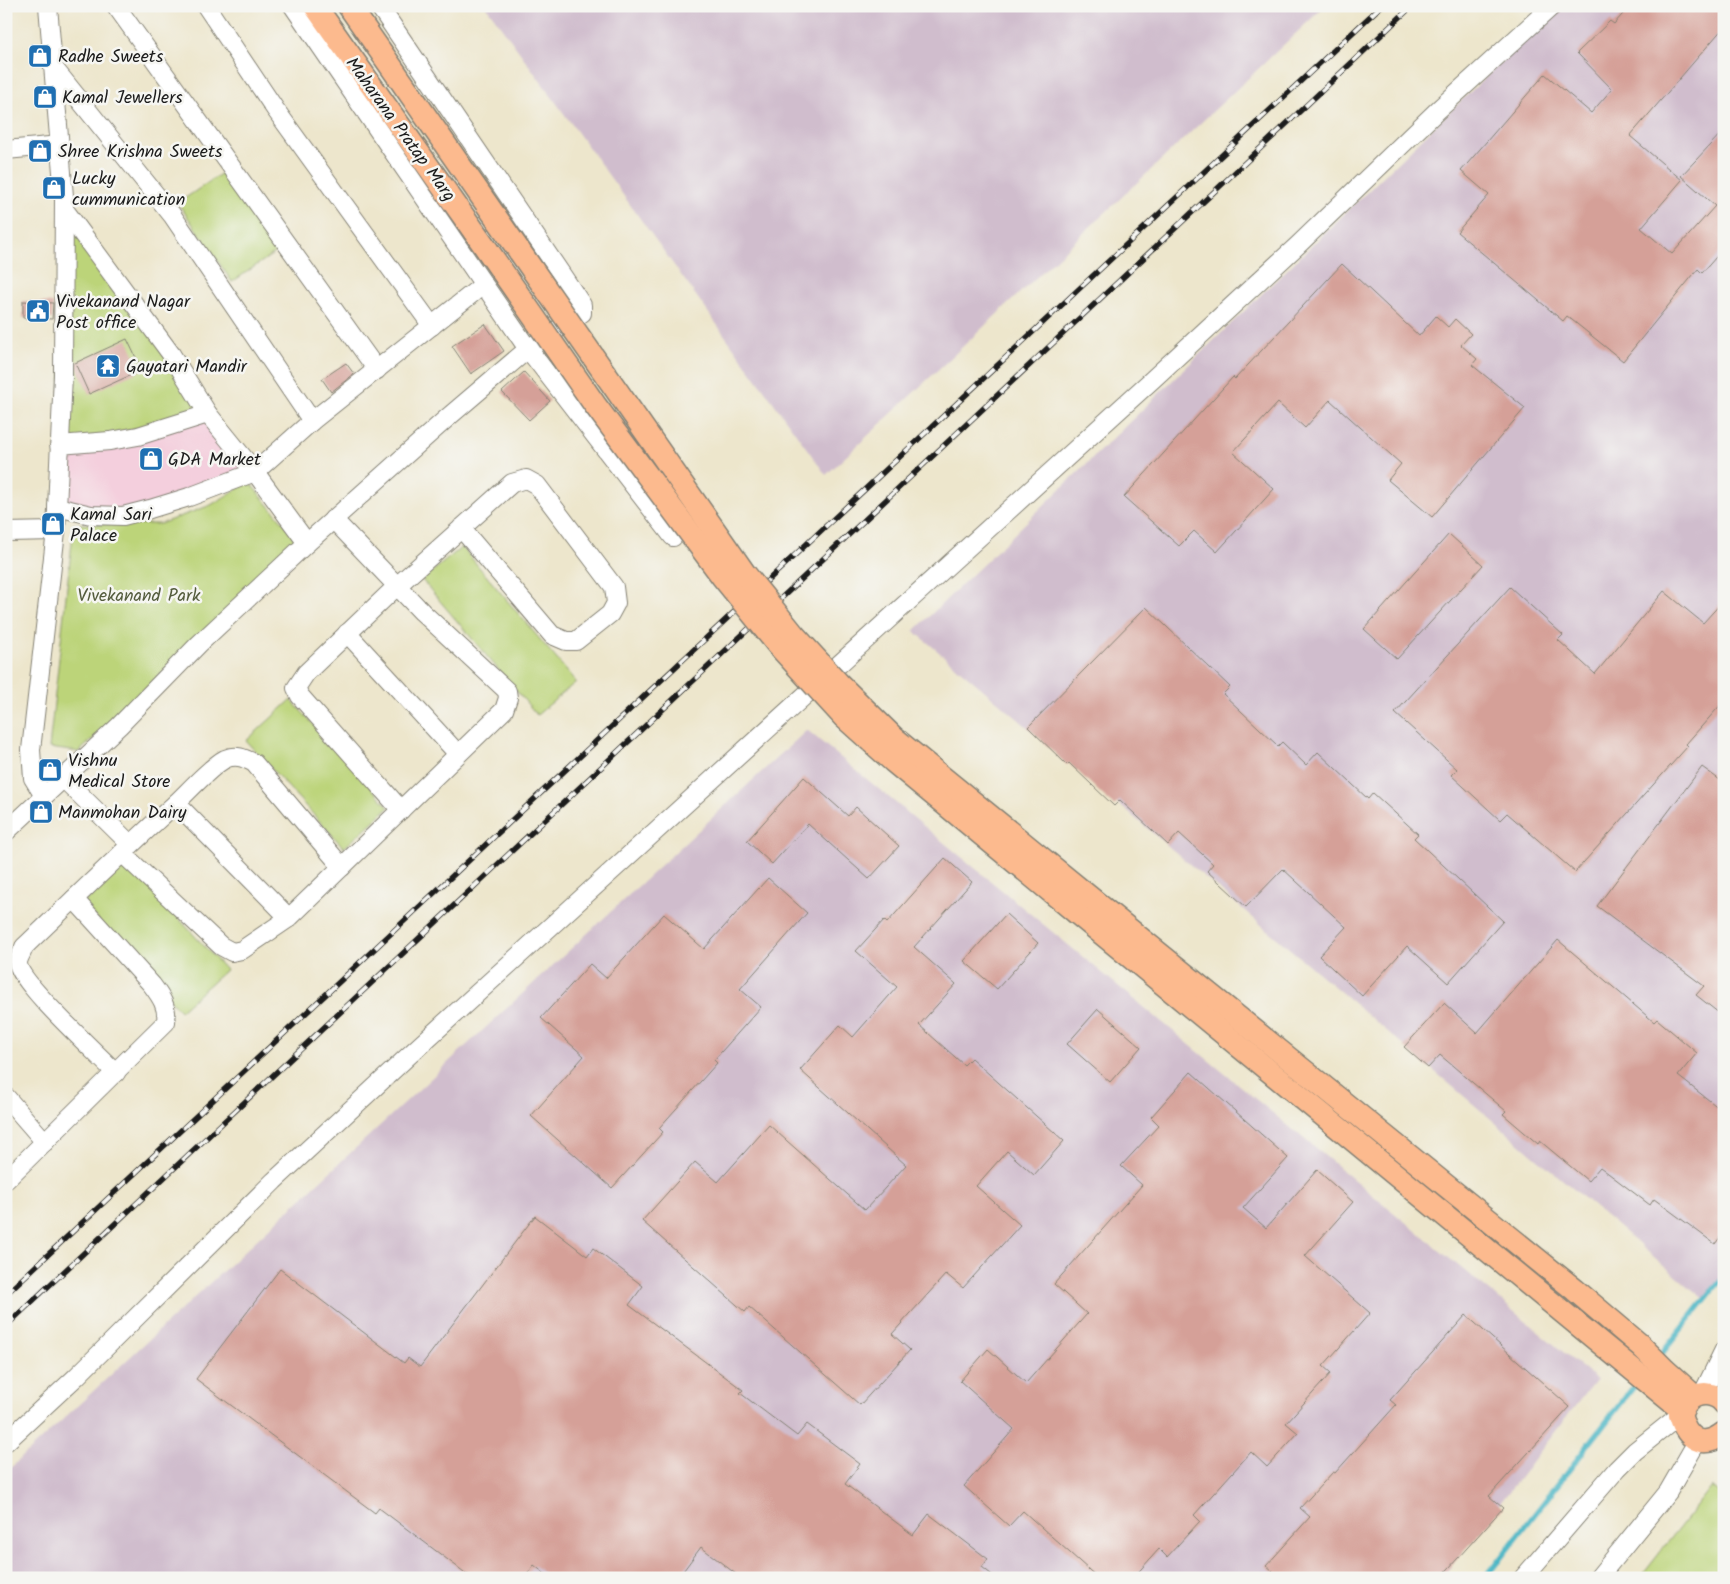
<svg xmlns="http://www.w3.org/2000/svg" width="1730" height="1584" viewBox="0 0 1730 1584" font-family="Kalam,sans-serif">
  <style>
    .built { fill: #f4cfdd }
    .industrial { fill: #d0bdcd }
    .green { fill: #bcd479; stroke: #6c784a }
    .lines { fill: none; stroke-linecap: round; stroke-linejoin: round }
    .stream { stroke: #48b5c4; stroke-width: 5.5 }
    .building { fill: #d5a098 }
    .minor-casing { stroke: #848174; stroke-width: 20 }
    .major-casing { stroke: #848174; stroke-width: 25 }
    .minor { stroke: #fff; stroke-width: 18 }
    .major { stroke: #fcba8e; stroke-width: 22 }
    .rail-casing { stroke: #1c1c1c; stroke-width: 5.5 }
    .rail { stroke: #f6f6f2; stroke-width: 4; stroke-dasharray: 11; stroke-linecap: butt }
    .major-bridge-casing { stroke: #848174; stroke-width: 25; stroke-linecap: butt }
    .major-bridge { stroke: #fcba8e; stroke-width: 22 }
    .labels { text-anchor: middle; stroke-width: 5; stroke-linejoin: round; paint-order: stroke }
    .poi-label { font-size: 18px; fill: #1c1c1c; stroke: #f6f6f2; text-anchor: start }
    .street-label { font-size: 18px; fill: #1c1c1c; stroke: #f6f6f2 }
    .park-label { font-size: 18px; fill: #545c3d; stroke: #f6f6f2 }
  </style>
  <rect width="100%" height="100%" fill="#f6f6f2"/>
  <filter id="ink" filterUnits="userSpaceOnUse"><feTurbulence type="fractalNoise" baseFrequency=".02" numOctaves="2"/><feDisplacementMap in="SourceGraphic" scale="10" xChannelSelector="R" yChannelSelector="G"/><feConvolveMatrix kernelMatrix="1 2 1 2 8 2 1 2 1" color-interpolation-filters="sRGB"/></filter>
  <filter id="wash" filterUnits="userSpaceOnUse"><feTurbulence type="fractalNoise" baseFrequency=".0096" numOctaves="4" result="noise"/><feDisplacementMap in="SourceGraphic" scale="20" xChannelSelector="R" yChannelSelector="G"/><feGaussianBlur stdDeviation="1.12" result="paint"/><feColorMatrix in="noise" values="0 0 0 0 0 0 0 0 0 0 0 0 0 0 0 0 0 1.4 0 .05"/><feComposite in="paint" operator="in"/></filter>
  <g filter="url(#wash)">
    <rect width="100%" height="100%" fill="#ede6cc"/>
    <polygon class="built" points="208,414 255,472 150,509 57,507 59,445"/>
    <g class="industrial">
      <polygon points="486,6 1325,6 826,475"/>
      <polygon points="1559,6 1724,6 1724,1279 1706,1301 914,631"/>
      <polygon points="807,730 1596,1379 1442,1578 6,1578 6,1472"/>
    </g>
    <g class="green">
      <polygon points="225,171 279,250 232,282 178,203"/>
      <polygon points="64,209 208,414 59,445"/>
      <polygon points="249,482 300,542 79,752 49,748 74,524 160,524 211,505"/>
      <polygon points="462,547 576,682 537,715 422,580"/>
      <polygon points="291,700 389,807 344,848 246,741"/>
      <polygon points="128,863 226,970 180,1011 83,903"/>
      <polygon points="1712,1486 1724,1496 1724,1578 1640,1578"/>
    </g>
    <g class="lines">
      <g class="stream">
        <polyline points="1663,1352 1724,1276"/>
        <polyline points="1485,1578 1635,1385"/>
      </g>
    </g>
    <g id="blocks">
      <g class="building">
        <polygon points="1630,6 1724,6 1724,27 1630,136 1682,180 1641,228 1672,254 1715,206 1681,176 1724,130 1724,248 1702,273 1698,269 1623,361 1567,316 1563,321 1457,232 1489,195 1461,171 1545,74 1591,113 1612,89 1577,53 1610,21 1614,24"/>
        <polygon points="1342,264 1419,336 1436,316 1448,327 1455,319 1471,334 1461,345 1477,359 1472,365 1525,408 1432,517 1388,480 1401,464 1330,400 1305,428 1278,403 1233,452 1274,489 1217,552 1194,531 1179,546 1124,497 1233,377 1235,379"/>
        <polygon points="23,301 53,303 52,319 23,318"/>
        <polygon points="485,324 504,351 471,374 452,346"/>
        <polygon points="127,339 142,370 89,394 75,363"/>
        <polygon points="346,363 354,374 331,392 322,379"/>
        <polygon points="524,372 550,401 529,420 502,392"/>
        <polygon points="1449,534 1483,565 1397,659 1364,629"/>
        <polygon points="1510,587 1563,635 1558,640 1595,674 1664,591 1703,623 1724,600 1724,701 1686,744 1688,746 1575,872 1507,813 1500,820 1451,775 1457,769 1395,713"/>
        <polygon points="1146,607 1230,687 1223,694 1278,746 1282,742 1306,765 1318,752 1368,799 1373,793 1418,834 1414,838 1503,921 1448,983 1407,946 1362,996 1319,956 1346,927 1283,869 1246,907 1207,871 1213,864 1179,833 1168,845 1120,800 1114,806 1069,763 1067,765 1028,727"/>
        <polygon points="1702,767 1724,783 1724,1017 1696,995 1704,986 1597,906"/>
        <polygon points="804,777 848,816 856,807 899,846 869,879 808,824 772,864 747,841"/>
        <polygon points="945,858 972,882 914,947 956,984 919,1025 964,1065 971,1058 1064,1141 1034,1175 1007,1151 976,1186 1020,1225 963,1288 946,1274 892,1334 910,1350 860,1405 749,1307 745,1312 642,1221 695,1162 718,1182 769,1125 865,1210 906,1165 800,1070 840,1025 853,1037 897,987 856,951 884,920 887,923"/>
        <polygon points="768,878 807,913 740,989 761,1007 714,1060 717,1063 659,1128 663,1132 612,1188 531,1116 584,1056 541,1018 590,964 606,978 664,914 704,949"/>
        <polygon points="1006,914 1038,943 997,989 964,961"/>
        <polygon points="1558,940 1654,1022 1657,1019 1697,1053 1678,1076 1724,1112 1724,1232 1715,1244 1654,1199 1650,1205 1600,1167 1588,1181 1540,1141 1538,1144 1503,1114 1506,1111 1440,1055 1428,1068 1404,1047 1444,1003 1477,1033"/>
        <polygon points="1098,1009 1141,1047 1110,1082 1067,1044"/>
        <polygon points="1191,1072 1288,1158 1243,1208 1266,1228 1317,1170 1353,1202 1305,1256 1370,1313 1323,1366 1331,1373 1286,1423 1298,1433 1267,1467 1251,1452 1194,1515 1200,1521 1167,1557 1159,1549 1133,1578 1098,1578 1023,1511 1009,1526 964,1486 1014,1429 960,1381 988,1349 1026,1383 1087,1314 1054,1284 1142,1185 1121,1166 1159,1125 1151,1117"/>
        <polygon points="535,1216 587,1256 593,1248 643,1286 629,1305 743,1390 740,1393 797,1436 807,1424 860,1464 845,1484 913,1535 929,1514 988,1559 982,1567 996,1578 741,1578 701,1547 678,1578 550,1578 534,1565 524,1578 472,1578 379,1508 375,1513 196,1379 280,1269 404,1363 408,1358 420,1367"/>
        <polygon points="1466,1315 1570,1407 1489,1496 1503,1508 1440,1578 1280,1578 1266,1566 1310,1517 1300,1508 1333,1472 1335,1473 1396,1405 1390,1400"/>
      </g>
    </g>
  </g>
  <g filter="url(#ink)">
    <use href="#blocks" fill-opacity="0" stroke="#848174" stroke-width="1"/>
    <g class="lines">
      <defs>
        <g id="minor">
          <polyline points="116,6 377,370"/>
          <polyline points="206,6 275,109 432,326"/>
          <polyline points="293,6 528,349 673,537"/>
          <polyline points="53,67 172,215 312,421"/>
          <polyline points="6,150 60,145"/>
          <polyline points="64,209 171,354 208,414 255,472 307,543"/>
          <polyline points="59,445 110,441 138,436 208,414"/>
          <polyline points="57,507 91,515 123,516 150,509 189,497 255,472 312,421 483,285"/>
          <polyline points="6,532 56,531"/>
          <polyline points="347,633 458,754"/>
          <polyline points="63,778 130,844"/>
          <polyline points="44,796 33,778 31,750 56,531 63,375 64,196 48,6"/>
          <polyline points="176,803 289,918"/>
          <polyline points="401,810 300,696 296,688 306,673 397,586 512,483 526,479 537,485 614,587 616,603 610,614 576,641 566,641 552,635 461,528"/>
          <polyline points="6,832 119,726 199,644 307,543 446,419 528,349 582,313 582,305 560,272 379,6"/>
          <polyline points="122,853 221,946 232,952 242,950 289,918 504,710 508,698 507,691 422,612 333,519"/>
          <path d="M116,1073c-16,-17 -99,-92 -98,-111 1,-5 5,-11 6,-15 50,-48 99,-96 150,-142 13,-12 37,-39 51,-46 11,-5 19,-1 29,4l88,104"/>
          <polyline points="6,1097 45,1142"/>
          <path d="M6,1180l160,-158c2,-15 -5,-25 -14,-37l-78,-86"/>
          <polyline points="1703,1393 1724,1350"/>
          <polyline points="6,1442 76,1377 274,1181 417,1048 1153,379 1298,245 1439,109 1552,6"/>
          <polyline points="1523,1578 1617,1469 1635,1451 1680,1415"/>
          <polyline points="1598,1578 1668,1492 1698,1440"/>
        </g>
        <g id="major">
          <polyline points="315,6 488,251"/>
          <polyline points="349,6 520,252"/>
          <polyline points="1094,901 1575,1290 1640,1345 1665,1370 1694,1396"/>
          <polyline points="1077,913 1682,1410"/>
          <path d="M1724,1403c-9,-11 -26,-12 -36,-2 -4,4 -6,10 -8,14 7,24 22,35 44,18"/>
        </g>
      </defs>
      <use href="#minor" class="minor-casing"/>
      <use href="#major" class="major-casing"/>
      <use href="#minor" class="minor"/>
      <use href="#major" class="major"/>
      <defs>
        <g id="rail">
          <polyline points="6,1294 1381,6"/>
          <polyline points="6,1326 1412,6"/>
        </g>
      </defs>
      <use href="#rail" class="rail-casing"/>
      <use href="#rail" class="rail"/>
      <defs>
        <g id="major-bridge">
          <polyline points="488,251 595,405 722,576 778,645 844,717 893,761 1077,913"/>
          <polyline points="520,252 745,574 794,635 838,683 894,738 1094,901"/>
        </g>
      </defs>
      <use href="#major-bridge" class="major-bridge-casing"/>
      <use href="#major-bridge" class="major-bridge"/>
    </g>
  </g>
  <defs>
    <symbol id="shop-square" viewBox="-11 -11 22 22"><rect x="-9" y="-9" width="18" height="18" rx="4" fill="#1f6fb2" stroke="#f6f6f2"/><path d="M-5-2.5h2.3a2.7 3.5 0 0 1 5.4 0H5L5.5 6h-11ZM-1.5-2.5h3a1.5 2.3 0 0 0-3 0Z" fill="#fff"/></symbol>
    <symbol id="civic-square" viewBox="-11 -11 22 22"><rect x="-9" y="-9" width="18" height="18" rx="4" fill="#1f6fb2" stroke="#f6f6f2"/><path d="M-.6-6.5H3V-4.5H.6V-3L4-1V1h2V6H-6V1h2V-1L-.6-3ZM-1.2 2.5V6h2.4V2.5Z" fill="#fff"/></symbol>
    <symbol id="temple-square" viewBox="-11 -11 22 22"><rect x="-9" y="-9" width="18" height="18" rx="4" fill="#1f6fb2" stroke="#f6f6f2"/><path d="M0-6L5-2H3V0L6.5 2.5H4V6H1.5V3h-3V6H-4V2.5H-6.5L-3 0V-2H-5Z" fill="#fff"/></symbol>
  </defs>
  <g fill-rule="evenodd">
    <use href="#shop-square" x="26" y="42" width="28" height="28"/>
    <use href="#shop-square" x="31" y="83" width="28" height="28"/>
    <use href="#shop-square" x="26" y="137" width="28" height="28"/>
    <use href="#shop-square" x="40" y="174" width="28" height="28"/>
    <use href="#civic-square" x="24" y="297" width="28" height="28"/>
    <use href="#temple-square" x="94" y="352" width="28" height="28"/>
    <use href="#shop-square" x="137" y="445" width="28" height="28"/>
    <use href="#shop-square" x="39" y="510" width="28" height="28"/>
    <use href="#shop-square" x="36" y="756" width="28" height="28"/>
    <use href="#shop-square" x="27" y="798" width="28" height="28"/>
  </g>
  <g class="labels">
    <g class="poi-label">
      <text x="58" y="62">Radhe Sweets</text>
      <text x="62" y="103">Kamal Jewellers</text>
      <text x="58" y="157">Shree Krishna Sweets</text>
      <text x="72" y="184">Lucky<tspan x="72" dy="21">cummunication</tspan></text>
      <text x="56" y="307">Vivekanand Nagar<tspan x="56" dy="21">Post office</tspan></text>
      <text x="126" y="372">Gayatari Mandir</text>
      <text x="168" y="465">GDA Market</text>
      <text x="70" y="520">Kamal Sari<tspan x="70" dy="21">Palace</tspan></text>
      <text x="68" y="766">Vishnu<tspan x="68" dy="21">Medical Store</tspan></text>
      <text x="58" y="818">Manmohan Dairy</text>
    </g>
    <g class="street-label">
      <text transform="translate(401 129) rotate(54)" y="6">Maharana Pratap Marg</text>
    </g>
    <g class="park-label">
      <text x="139" y="601">Vivekanand Park</text>
    </g>
  </g>
  <rect width="1730" height="1584" fill="none" stroke="#f6f6f2" stroke-width="25"/>
</svg>
